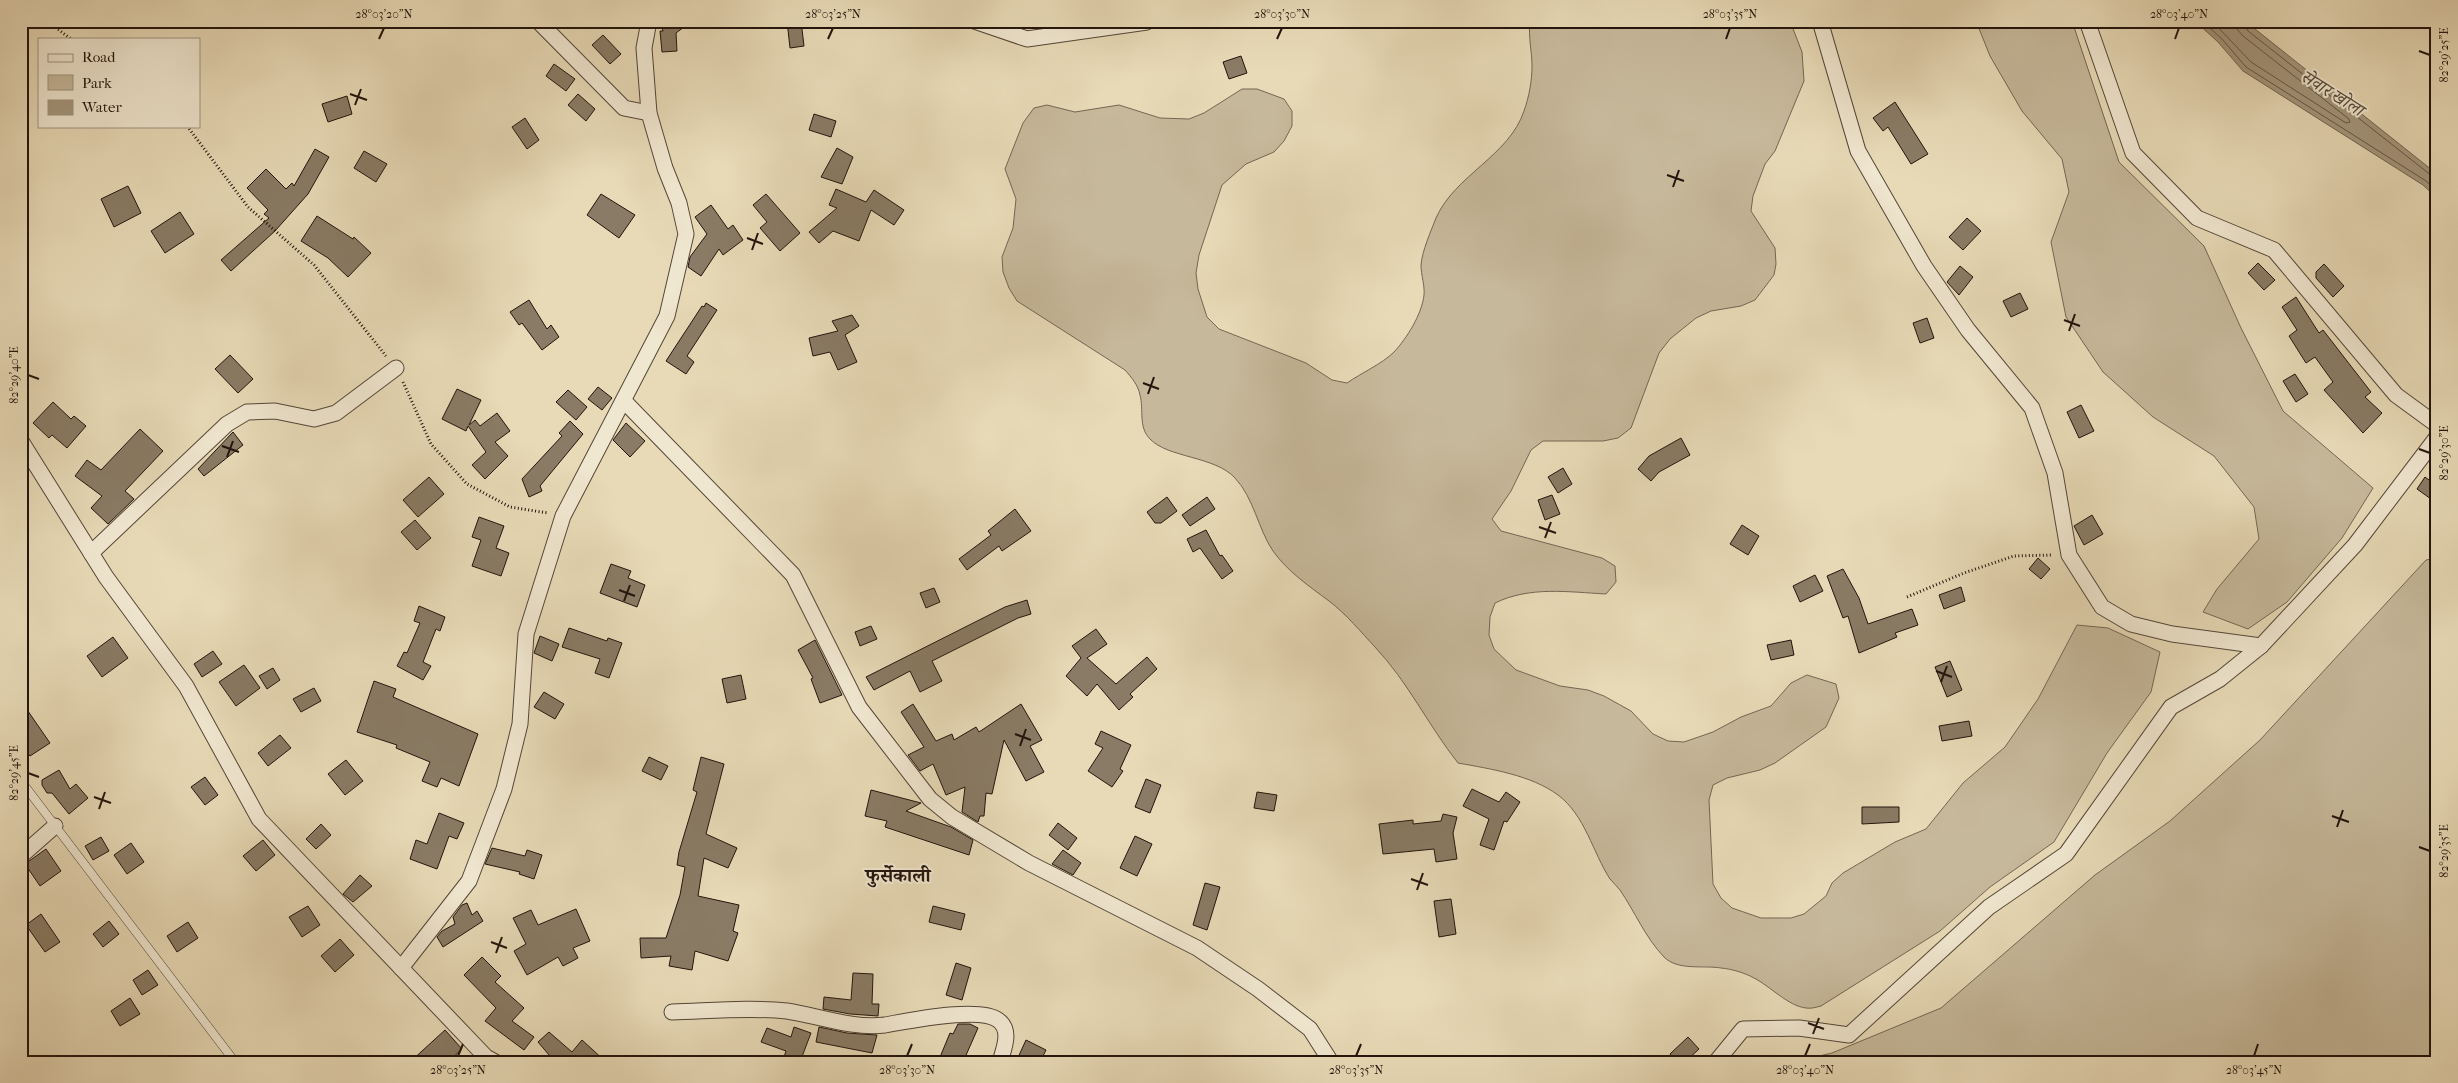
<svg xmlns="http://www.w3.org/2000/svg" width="2458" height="1083" viewBox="0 0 2458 1083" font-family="'IM FELL French Canon','Noto Serif Devanagari',serif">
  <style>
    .green { fill: #c6b89a; stroke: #746654 }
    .water { fill: #a5977d; stroke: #716350 }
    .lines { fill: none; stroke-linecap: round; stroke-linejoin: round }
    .shore { stroke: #645645; stroke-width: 1 }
    .building { fill: #897b65; stroke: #22140d }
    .lane-casing { stroke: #544638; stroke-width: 9 }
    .street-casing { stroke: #544638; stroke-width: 17 }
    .path { stroke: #22140d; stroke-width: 3; stroke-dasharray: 1 2.5; stroke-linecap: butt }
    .lane { stroke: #f0e7d0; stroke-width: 8 }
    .street { stroke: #f0e7d0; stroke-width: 15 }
    .ticks { fill: none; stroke: #22140d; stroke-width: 2 }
    .labels { text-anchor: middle; stroke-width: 4; stroke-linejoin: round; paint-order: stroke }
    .water-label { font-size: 18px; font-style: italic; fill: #56483a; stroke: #f0e7d0 }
    .quarter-label { font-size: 19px; font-weight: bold; fill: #22140d; stroke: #f0e7d0 }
    .neatline { fill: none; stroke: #22140d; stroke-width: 2 }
    .ticks-label { font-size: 12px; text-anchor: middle; fill: #22140d }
  </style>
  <rect width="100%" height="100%" fill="#e8dab7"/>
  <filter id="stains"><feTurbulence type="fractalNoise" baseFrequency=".004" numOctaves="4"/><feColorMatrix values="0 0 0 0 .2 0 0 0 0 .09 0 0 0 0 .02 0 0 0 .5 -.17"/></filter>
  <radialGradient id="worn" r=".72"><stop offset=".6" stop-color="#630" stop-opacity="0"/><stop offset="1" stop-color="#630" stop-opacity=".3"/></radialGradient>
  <g class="green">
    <path d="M1530,21h260l12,31 2,29 -29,70 -10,13 -12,32 -2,15 24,37 1,16 -2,11 -19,25 -14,6 -30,5 -15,7 -26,21 -11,14 -28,75 -13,10 -15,3h-60l-12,9 -20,41 -19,28 9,12 101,27 13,8 1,16 -10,12c-38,-2 -76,-8 -111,9l-5,14 -1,18 5,14 22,21 44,16 28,4 16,6 27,15 22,23 15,7 16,1 29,-10 28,-15 30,-11 20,-23 16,-8 29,9 3,14 -13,29 -51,36 -15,7 -33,8 -14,7 -4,15 4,84 8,14 11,10 29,10h30l13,-4 22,-18 6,-13 11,-10 52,-31 31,-13 37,-46 42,-36 33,-48 39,-74 31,3 52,24 -9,40 -44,61 -53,89 -64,45 -50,44 -119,75c-4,1 -10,3 -15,2 -18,-2 -36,-22 -52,-30 -9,-5 -22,-9 -33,-10 -18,-3 -43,3 -57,-11 -19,-20 -29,-45 -44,-67 -3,-4 -7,-7 -10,-11 -17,-26 -25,-64 -52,-84 -27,-20 -67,-26 -100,-32 -30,-38 -50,-81 -83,-116 -14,-15 -29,-33 -46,-46 -20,-15 -41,-29 -56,-50 -15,-22 -19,-53 -38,-73 -20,-22 -67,-20 -85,-39 -12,-12 -6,-29 -10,-44 -2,-10 -8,-17 -15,-25l-108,-69 -8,-13 -6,-16 -1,-15 11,-29 3,-29 -11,-30 18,-46 11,-15 13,-3 28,7 44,-7 41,13 29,1 15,-6 38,-24h15l27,10 8,12v15l-8,15 -10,11 -28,12 -24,21 -23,70 -3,18 2,16 9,28 12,12 87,34 26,17 15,3c14,-10 35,-19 47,-31 13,-14 28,-38 30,-57 1,-9 -3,-20 -3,-30 1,-14 10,-34 15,-47 19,-43 73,-62 88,-107 5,-14 8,-30 8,-45 0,-15 -4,-29 -2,-45z"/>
    <polygon points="1976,21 2072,21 2119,162 2204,246 2241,328 2283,411 2373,488 2342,538 2287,602 2248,629 2203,612 2217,589 2259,539 2254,507 2214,456 2153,417 2103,372 2066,317 2051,242 2069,192 2062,159 2022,111 1990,56"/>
    <polygon points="2437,558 2437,1062 1794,1062 1832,1053 1941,1008 2095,875 2170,821 2260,740 2426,560"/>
  </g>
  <polygon class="water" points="2195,21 2245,21 2437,174 2437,198 2423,185 2243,71 2218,42"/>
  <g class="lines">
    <g class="shore">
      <polyline points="2202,21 2222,39 2246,67 2426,181 2437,191"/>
      <polyline points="2212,21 2251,62 2346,123 2350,122 2349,119 2243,36 2237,29 2235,21"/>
      <polyline points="2242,21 2248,31 2432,176 2437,177"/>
    </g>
  </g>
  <g class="building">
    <polygon points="660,21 692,21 676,33 677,51 662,52 660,31 663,31"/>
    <polygon points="787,21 801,21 804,46 790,48"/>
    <polygon points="603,35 621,54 610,64 592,45"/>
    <polygon points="1241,56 1247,73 1229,79 1223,62"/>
    <polygon points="554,64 575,79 566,91 546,76"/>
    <polygon points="578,94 595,109 586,121 568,105"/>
    <polygon points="347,96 352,114 328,122 322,104"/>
    <polygon points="1895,102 1928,154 1911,164 1888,127 1883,131 1873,118"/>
    <polygon points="814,114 836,121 831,137 809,130"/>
    <polygon points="525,118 539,140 527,149 512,127"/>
    <polygon points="837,148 853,157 842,184 821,177"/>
    <polygon points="315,149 329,157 308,194 275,231 231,271 221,260 269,218 264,214 268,210 247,188 266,169 286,189 292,183 294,186"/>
    <polygon points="364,151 387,164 376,182 354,168"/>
    <polygon points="128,186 141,213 114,227 101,199"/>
    <polygon points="836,189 866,202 874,190 904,210 894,225 871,210 859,241 833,231 819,243 809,232 837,208 829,205"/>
    <polygon points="601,194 635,215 619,238 587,215"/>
    <polygon points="766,194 800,233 780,251 760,228 767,222 753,205"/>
    <polygon points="711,205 728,229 733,225 743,240 723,255 719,249 701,276 688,267 690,257 707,234 695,217"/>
    <polygon points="180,212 194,234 165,253 151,231"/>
    <polygon points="317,216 353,239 354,237 371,253 348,277 328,258 301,241"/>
    <polygon points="1967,218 1981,231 1963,250 1949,237"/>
    <polygon points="2258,263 2275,280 2264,290 2248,273"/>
    <polygon points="2324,264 2344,286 2333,297 2316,278 2316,272"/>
    <polygon points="1960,266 1973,277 1959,295 1947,282"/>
    <polygon points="2020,293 2028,309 2011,317 2003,301"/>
    <polygon points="2296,297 2319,333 2323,330 2371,392 2365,397 2382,413 2363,433 2324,390 2333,382 2315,357 2306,363 2289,336 2297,330 2282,307"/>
    <polygon points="529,300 547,329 551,325 559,337 542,350 522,323 519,325 510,312"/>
    <polygon points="706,303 717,310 687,356 694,362 686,374 666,361 702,306 704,307"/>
    <polygon points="852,315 859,326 845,335 857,362 838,370 830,352 813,356 809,338 838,331 832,321"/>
    <polygon points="1927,318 1934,338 1920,343 1913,323"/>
    <polygon points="230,355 253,379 238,393 215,369"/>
    <polygon points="2295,374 2308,394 2296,402 2283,381"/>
    <polygon points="598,387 612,398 602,410 588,399"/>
    <polygon points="457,389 481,400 469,425 475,420 480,426 497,413 510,431 495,442 508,456 485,479 472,465 486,452 468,426 466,431 442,419"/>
    <polygon points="568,390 587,407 576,420 556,402"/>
    <polygon points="53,402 71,419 74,416 86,426 67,448 52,435 49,438 33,423"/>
    <polygon points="2081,405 2094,431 2079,438 2067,412"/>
    <polygon points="570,421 583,434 540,486 542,491 529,497 522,479 562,436 559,433"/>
    <polygon points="626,423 645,441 630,457 613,440"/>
    <polygon points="140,429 163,451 125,491 134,499 108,524 91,508 102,496 75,476 87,460 101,470"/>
    <polygon points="233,432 243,445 204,476 198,469"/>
    <polygon points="1681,438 1690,455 1659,472 1651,481 1638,469 1649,456"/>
    <polygon points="1563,468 1572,484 1558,493 1548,477"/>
    <polygon points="429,477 444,494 418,517 403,500"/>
    <polygon points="2425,477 2437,486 2437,491 2431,499 2417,489"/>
    <polygon points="1552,495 1560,514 1545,520 1538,500"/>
    <polygon points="1167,497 1177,511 1161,523 1155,523 1147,512"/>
    <polygon points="1207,497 1215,509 1190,526 1182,515"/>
    <polygon points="1015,509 1031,531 1002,551 999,546 967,570 959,559 991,535 988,531"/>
    <polygon points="2092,515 2103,534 2084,545 2074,526"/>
    <polygon points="479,517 504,526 496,548 509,553 501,576 472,566 481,540 472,537"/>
    <polygon points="415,520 431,538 417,550 401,532"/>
    <polygon points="1742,525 1759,536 1748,555 1730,544"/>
    <polygon points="1206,530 1220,556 1222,555 1233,571 1222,579 1200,548 1193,552 1187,539"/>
    <polygon points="2038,558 2050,569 2041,579 2029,569"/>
    <polygon points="611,564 631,571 628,578 645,585 637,607 600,593"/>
    <polygon points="1843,569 1859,598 1868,624 1912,609 1918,625 1895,633 1897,637 1859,653 1848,616 1843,618 1827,576"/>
    <polygon points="1815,575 1823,591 1800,602 1793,586"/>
    <polygon points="1961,587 1965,601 1944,609 1939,595"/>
    <polygon points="934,588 940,602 926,608 920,593"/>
    <polygon points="1027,600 1031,614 1018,618 932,661 942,681 920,692 910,671 874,690 866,677 1005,607"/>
    <polygon points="419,606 445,617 440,631 436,629 423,662 431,666 423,680 397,666 404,652 407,653 420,623 414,621"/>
    <polygon points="871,626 877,639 860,646 855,632"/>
    <polygon points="569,628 607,641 608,638 622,643 609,678 595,673 600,659 562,647"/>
    <polygon points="1096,629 1107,644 1087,658 1116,684 1147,657 1157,669 1130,694 1133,697 1119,710 1097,684 1087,696 1066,676 1081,658 1072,646"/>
    <polygon points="540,636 559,644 552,661 534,653"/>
    <polygon points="113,637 128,658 102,677 87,656"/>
    <polygon points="815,640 842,695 820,703 811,679 813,678 798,650"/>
    <polygon points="1791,640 1794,655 1771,660 1767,645"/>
    <polygon points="213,651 222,664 202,677 194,664"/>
    <polygon points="1950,661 1962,690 1947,697 1935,667"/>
    <polygon points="244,665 260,688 236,706 219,682"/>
    <polygon points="273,668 280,680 267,689 259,676"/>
    <polygon points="741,675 746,699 727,703 722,679"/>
    <polygon points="374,681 396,689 393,697 478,734 459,786 441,778 437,787 422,781 430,762 396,748 397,745 357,732"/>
    <polygon points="314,688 321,701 301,712 293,699"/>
    <polygon points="544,692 564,704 555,719 534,707"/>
    <polygon points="21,701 50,743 30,756 21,744"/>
    <polygon points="913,704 936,741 952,734 954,740 976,727 979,732 1021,704 1042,740 1030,746 1044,772 1026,781 1004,740 992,794 986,793 984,816 980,816 978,822 962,812 965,787 946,795 933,764 920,771 908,755 924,747 901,712"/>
    <polygon points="1969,721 1972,736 1942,741 1939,726"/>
    <polygon points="1101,731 1131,745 1120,769 1123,771 1112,787 1088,771 1103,748 1095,744"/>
    <polygon points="280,735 291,748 268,766 258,753"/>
    <polygon points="649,757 668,766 661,780 642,771"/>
    <polygon points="701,757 724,764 706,834 737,848 728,868 704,858 698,896 739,905 733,931 738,933 728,961 695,951 692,970 669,966 671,956 641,958 640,938 666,938 680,895 685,867 677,865 679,852 697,792 693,790"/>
    <polygon points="346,760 363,781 345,795 328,774"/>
    <polygon points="59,770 70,789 76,784 88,798 69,814 52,793 47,793 42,785 42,780"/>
    <polygon points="205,777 218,795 205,805 191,787"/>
    <polygon points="1146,779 1161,785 1150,813 1135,807"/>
    <polygon points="1472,789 1499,802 1506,792 1520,802 1507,822 1504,821 1494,850 1480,845 1489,819 1463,806"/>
    <polygon points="871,790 921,803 906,811 951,827 973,840 969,855 885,827 887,821 865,816"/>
    <polygon points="1257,792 1277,795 1274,811 1254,808"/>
    <polygon points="1862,807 1899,807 1899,822 1862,824"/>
    <polygon points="439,813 464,823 457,839 449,836 437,869 410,859 416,840 427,844"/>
    <polygon points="1443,814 1457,817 1453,833 1457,859 1436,862 1434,849 1383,854 1379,824 1413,820 1413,824 1441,821"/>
    <polygon points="1058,823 1077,838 1068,850 1049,835"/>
    <polygon points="321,824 331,835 316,849 306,839"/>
    <polygon points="1135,836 1152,844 1137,876 1120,868"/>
    <polygon points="101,837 109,851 93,860 85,846"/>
    <polygon points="263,840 275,855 256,871 243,856"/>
    <polygon points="131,843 144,862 127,874 114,855"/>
    <polygon points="492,848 525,856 527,850 542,855 534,879 519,874 520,872 485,864"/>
    <polygon points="46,849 61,871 40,886 25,864"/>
    <polygon points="1063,850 1081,863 1073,875 1052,864"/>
    <polygon points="360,875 372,886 353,902 343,894"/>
    <polygon points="1205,883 1220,887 1207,930 1193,925"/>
    <polygon points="1451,899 1456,934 1439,937 1434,901"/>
    <polygon points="467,903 472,915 477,911 483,921 443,947 437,937 442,931 455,924 453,917 462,905"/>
    <polygon points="308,906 320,925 302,937 289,917"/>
    <polygon points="933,906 965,914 961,930 929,922"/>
    <polygon points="576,909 590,941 573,948 578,958 563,966 558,957 527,975 514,951 526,944 513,918 531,910 538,925"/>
    <polygon points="41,914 60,942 45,952 26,925"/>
    <polygon points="109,921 119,934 103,947 93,934"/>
    <polygon points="188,922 198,938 177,952 167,936"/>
    <polygon points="340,939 354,955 335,972 321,956"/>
    <polygon points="482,957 501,976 495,982 524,1008 512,1021 534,1037 524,1050 485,1021 496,1008 464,975"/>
    <polygon points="956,963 971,968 962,1000 946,995"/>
    <polygon points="148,970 158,985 142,995 133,980"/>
    <polygon points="853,973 873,974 872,1004 879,1004 878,1016 850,1014 823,1009 824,997 851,1000"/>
    <polygon points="130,998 140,1014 120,1026 111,1011"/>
    <polygon points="958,1024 970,1024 978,1028 963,1062 938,1062 950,1033 953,1034"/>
    <polygon points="794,1027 811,1033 800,1062 784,1057 786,1051 761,1042 767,1028 791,1037"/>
    <polygon points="819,1027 847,1033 877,1035 872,1053 816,1042"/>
    <polygon points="445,1030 462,1049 448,1062 410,1062"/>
    <polygon points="549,1032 572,1052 582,1040 606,1062 555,1062 538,1042"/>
    <polygon points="1688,1037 1699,1049 1685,1062 1676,1062 1670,1054"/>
    <polygon points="1026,1040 1046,1050 1040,1062 1016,1062"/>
  </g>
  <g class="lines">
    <defs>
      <polyline id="lane" points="21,781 235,1062"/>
      <g id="street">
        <polyline points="538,21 624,108 649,113"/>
        <polyline points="974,21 1027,39 1147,22"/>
        <polyline points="1820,21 1858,151 1924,266 1968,330 2032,408 2055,473 2069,555 2102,607 2131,624 2172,634 2261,646"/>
        <polyline points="2087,21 2133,153 2197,218 2274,250 2396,395 2437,425"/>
        <polyline points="624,401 793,575 859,707 930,799 952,817 1029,863 1197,948 1258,989 1310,1029 1331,1062"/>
        <polyline points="21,441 106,577 186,686 259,819 486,1057 495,1062"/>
        <polyline points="91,553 227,424 247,412 275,411 314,419 336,413 396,368"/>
        <polyline points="21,856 55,826"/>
        <polyline points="401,968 469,881 504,789 520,724 526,634 563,516 667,316 686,234 679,203 665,168 649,113 644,48 649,21"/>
        <path d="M672,1012c37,-1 78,-5 115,-1 32,5 66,18 98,14 23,-4 94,-19 113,-5 14,10 6,28 2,42"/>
        <polyline points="1716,1062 1743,1029 1799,1028 1849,1035 1989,907 2066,854 2171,707 2220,679 2261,646 2355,545 2437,437"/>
      </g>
    </defs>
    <use href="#lane" class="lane-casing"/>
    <use href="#street" class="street-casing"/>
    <g class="path">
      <polyline points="47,21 71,39"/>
      <polyline points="187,126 248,207 314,265 386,356"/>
      <polyline points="403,382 431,444 467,484 510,507 548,513"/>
      <polyline points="1907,597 1964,573 2014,556 2053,555"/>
    </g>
    <use href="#lane" class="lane"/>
    <use href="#street" class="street"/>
  </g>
  <path class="ticks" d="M379,39l5,-11M828,39l5,-11M1277,39l5,-11M1726,39l4,-11M2175,39l4,-11M2419,51l11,4M350,94l17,6M355,105l6,-16M1667,175l17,6M1673,187l6,-17M747,238l16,6M752,250l6,-17M2064,320l16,6M2069,331l6,-17M28,375l11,4M1143,383l16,6M1148,394l6,-17M222,446l17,6M2419,449l11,4M227,457l6,-16M1539,527l17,6M1545,538l6,-16M619,590l16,6M624,601l6,-16M1936,671l16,6M1941,682l6,-16M1015,734l16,6M1020,746l6,-17M28,773l11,4M94,797l17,6M99,809l6,-17M2332,816l17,6M2337,827l6,-17M2419,847l11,4M1411,879l17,6M1417,890l6,-17M491,942l16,6M496,953l6,-16M1808,1023l16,6M1813,1034l6,-16M458,1056l5,-12M907,1056l5,-12M1356,1056l5,-12M1805,1056l5,-12M2254,1056l4,-12"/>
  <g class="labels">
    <g class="water-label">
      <text transform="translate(2332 93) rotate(32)" y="6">सेवार खोला</text>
    </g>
    <g class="quarter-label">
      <text x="898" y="882">फुर्सेकाली</text>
    </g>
  </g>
  <rect width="2458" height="1083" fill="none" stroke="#e8dab7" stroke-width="55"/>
  <rect x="38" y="38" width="162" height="90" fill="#f0e7d0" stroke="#9e9382"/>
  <rect x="48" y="54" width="25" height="8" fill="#f0e7d0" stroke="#9e9382"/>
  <text x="82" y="62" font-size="15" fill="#22140d">Road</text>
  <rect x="48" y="75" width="25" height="15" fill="#c6b89a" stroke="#9e9382"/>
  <text x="82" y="88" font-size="15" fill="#22140d">Park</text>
  <rect x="48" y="100" width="25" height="15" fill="#a5977d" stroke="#9e9382"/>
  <text x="82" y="112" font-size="15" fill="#22140d">Water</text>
  <rect x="28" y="28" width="2402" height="1028" class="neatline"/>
  <g class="ticks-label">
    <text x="384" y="18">28°03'20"N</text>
    <text x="833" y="18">28°03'25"N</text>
    <text x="1282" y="18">28°03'30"N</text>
    <text x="1730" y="18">28°03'35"N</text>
    <text x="2179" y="18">28°03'40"N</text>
    <text transform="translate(2444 55) rotate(-90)" y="4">82°29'25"E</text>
    <text transform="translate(14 375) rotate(-90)" y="4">82°29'40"E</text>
    <text transform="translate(2444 453) rotate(-90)" y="4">82°29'30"E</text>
    <text transform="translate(14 773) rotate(-90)" y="4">82°29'45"E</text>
    <text transform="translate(2444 851) rotate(-90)" y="4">82°29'35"E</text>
    <text x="458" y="1074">28°03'25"N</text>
    <text x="907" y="1074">28°03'30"N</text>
    <text x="1356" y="1074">28°03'35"N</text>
    <text x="1805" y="1074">28°03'40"N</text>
    <text x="2254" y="1074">28°03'45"N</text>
  </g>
  <rect width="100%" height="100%" filter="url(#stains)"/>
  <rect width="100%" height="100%" fill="url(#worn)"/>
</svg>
